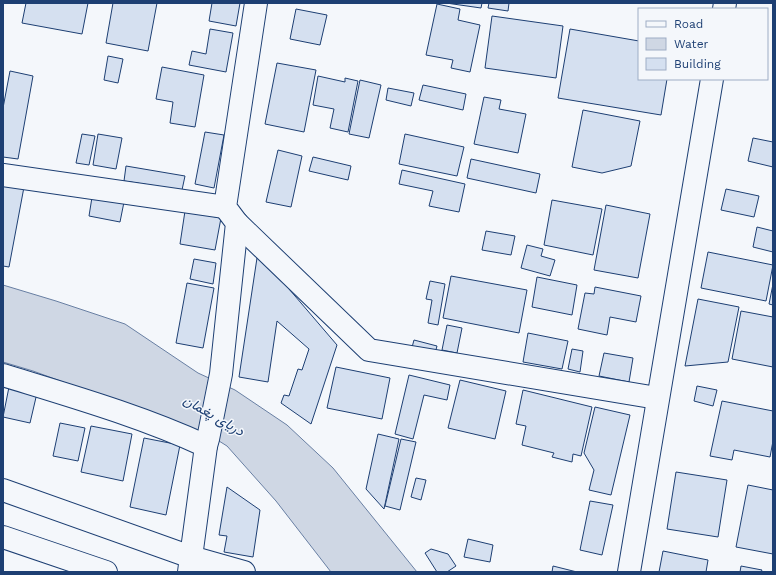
<svg xmlns="http://www.w3.org/2000/svg" width="776" height="575" viewBox="0 0 776 575" font-family="'Work Sans',Vazirmatn,sans-serif">
  <style>
    .water { fill: #cfd7e4; stroke: #687fa3 }
    .building { fill: #d5e0f0; stroke: #1d3f73 }
    .lines { fill: none; stroke-linecap: round; stroke-linejoin: round }
    .street-casing { stroke: #1d3f73; stroke-width: 24 }
    .secondary-casing { stroke: #1d3f73; stroke-width: 24 }
    .street { stroke: #f4f7fb; stroke-width: 22 }
    .secondary { stroke: #f4f7fb; stroke-width: 22 }
    .labels { text-anchor: middle; stroke-width: 3; stroke-linejoin: round; paint-order: stroke }
    .water-label { font-size: 14px; font-style: italic; fill: #1d3f73; stroke: #f4f7fb }
  </style>
  <rect width="100%" height="100%" fill="#f4f7fb"/>
  <polygon class="water" points="3,285 56,301 125,324 198,373 235,390 287,425 333,468 417,572 331,572 276,501 227,446 211,436 33,371 3,362"/>
  <g class="building">
    <polygon points="26,3 88,3 82,34 22,23"/>
    <polygon points="113,3 157,3 148,51 106,43"/>
    <polygon points="212,3 240,3 236,26 209,21"/>
    <polygon points="446,3 482,3 481,8"/>
    <polygon points="489,3 509,3 508,11 488,8"/>
    <polygon points="437,4 460,9 458,20 480,25 470,72 451,68 453,60 426,55"/>
    <polygon points="296,9 327,15 320,45 290,39"/>
    <polygon points="492,16 563,26 556,78 485,68"/>
    <polygon points="210,29 233,33 226,72 189,65 192,51 206,54"/>
    <polygon points="570,29 639,41 639,79 667,79 661,115 558,98"/>
    <polygon points="108,56 123,59 118,83 104,80"/>
    <polygon points="277,63 316,70 304,132 265,124"/>
    <polygon points="162,67 204,75 195,127 170,123 173,102 156,99"/>
    <polygon points="10,71 33,76 18,159 3,157 3,108"/>
    <polygon points="318,76 345,82 345,78 358,81 348,132 330,128 334,109 313,105"/>
    <polygon points="360,80 381,85 369,138 349,134"/>
    <polygon points="423,85 466,94 463,110 419,100"/>
    <polygon points="388,88 414,93 411,106 386,100"/>
    <polygon points="484,97 501,100 499,109 526,114 518,153 474,144"/>
    <polygon points="583,110 640,121 631,166 602,173 572,167"/>
    <polygon points="205,132 224,135 214,188 195,184"/>
    <polygon points="82,134 95,136 89,165 76,163"/>
    <polygon points="98,134 122,138 116,169 93,165"/>
    <polygon points="405,134 464,147 457,176 399,164"/>
    <polygon points="753,138 773,142 773,167 748,161"/>
    <polygon points="278,150 302,156 291,207 266,202"/>
    <polygon points="313,157 351,166 348,180 309,171"/>
    <polygon points="471,159 540,174 536,193 467,178"/>
    <polygon points="126,166 185,176 182,190 124,181"/>
    <polygon points="402,170 465,184 459,212 429,206 433,191 399,184"/>
    <polygon points="3,183 24,187 9,267 3,266"/>
    <polygon points="726,189 759,196 754,217 721,210"/>
    <polygon points="93,191 125,197 120,222 89,216"/>
    <polygon points="552,200 602,209 593,255 544,245"/>
    <polygon points="606,205 650,214 638,278 594,270"/>
    <polygon points="185,211 221,218 215,250 180,244"/>
    <polygon points="757,227 773,231 773,252 753,247"/>
    <polygon points="486,231 515,236 511,255 482,250"/>
    <polygon points="527,245 543,249 541,256 555,260 550,276 521,268"/>
    <polygon points="708,252 773,265 766,301 701,288"/>
    <polygon points="257,258 265,261 337,345 311,424 281,403 284,395 289,396 298,369 302,370 309,349 277,321 268,382 239,377"/>
    <polygon points="194,259 216,263 213,284 190,279"/>
    <polygon points="451,276 527,290 519,333 443,318"/>
    <polygon points="537,277 577,285 572,315 532,307"/>
    <polygon points="430,281 445,284 438,325 428,323 432,300 426,299"/>
    <polygon points="187,283 214,288 203,348 176,343"/>
    <polygon points="773,284 773,305 769,304"/>
    <polygon points="595,287 641,296 636,322 610,317 607,335 578,329 585,293 594,294"/>
    <polygon points="698,299 739,307 728,362 685,366"/>
    <polygon points="741,311 773,317 773,367 732,359"/>
    <polygon points="447,325 462,328 457,353 442,350"/>
    <polygon points="528,333 568,341 562,369 523,362"/>
    <polygon points="414,340 437,346 434,357 411,351"/>
    <polygon points="572,349 583,351 580,372 568,369"/>
    <polygon points="604,353 633,358 629,382 599,376"/>
    <polygon points="336,367 390,378 382,419 327,408"/>
    <polygon points="409,375 450,385 447,400 424,395 413,439 395,434"/>
    <polygon points="460,380 506,391 495,439 448,428"/>
    <polygon points="697,386 717,390 713,406 694,401"/>
    <polygon points="9,387 37,393 30,423 3,417"/>
    <polygon points="523,390 592,407 581,456 573,454 572,462 552,457 554,453 522,445 526,426 516,424"/>
    <polygon points="722,401 773,411 773,441 770,457 734,450 732,460 710,456"/>
    <polygon points="595,407 630,415 611,495 589,490 594,470 584,453"/>
    <polygon points="60,423 85,428 78,461 53,456"/>
    <polygon points="91,426 132,434 123,481 81,472"/>
    <polygon points="378,434 399,439 384,509 366,489"/>
    <polygon points="144,438 180,445 166,515 130,507"/>
    <polygon points="401,439 416,442 400,510 385,506"/>
    <polygon points="676,472 727,480 718,537 667,529"/>
    <polygon points="416,478 426,480 421,500 411,497"/>
    <polygon points="748,485 773,490 773,554 736,547"/>
    <polygon points="227,487 260,510 253,557 224,552 227,536 219,535"/>
    <polygon points="590,501 613,505 602,555 580,550"/>
    <polygon points="468,539 493,545 490,562 464,557"/>
    <polygon points="431,549 448,554 456,566 447,572 437,572 425,553"/>
    <polygon points="663,551 708,560 706,572 659,572"/>
    <polygon points="553,566 577,572 552,572"/>
    <polygon points="741,566 762,570 761,572 740,572"/>
  </g>
  <g class="lines">
    <defs>
      <g id="street">
        <polyline points="724,9 725,3"/>
        <polyline points="3,175 225,207"/>
        <polyline points="237,223 369,350 657,398"/>
        <path d="M3,375c68,21 138,41 203,71"/>
        <polyline points="189,572 206,446 208,439 221,374 237,223 225,207 256,3"/>
        <polyline points="629,572 712,79"/>
      </g>
      <g id="secondary">
        <polyline points="3,490 191,557 244,572"/>
        <polyline points="3,537 106,572"/>
      </g>
    </defs>
    <use href="#street" class="street-casing"/>
    <use href="#secondary" class="secondary-casing"/>
    <use href="#street" class="street"/>
    <use href="#secondary" class="secondary"/>
  </g>
  <g class="labels">
    <g class="water-label">
      <text transform="translate(214 415) rotate(30)" y="5">دریای پغمان</text>
    </g>
  </g>
  <rect width="776" height="575" fill="none" stroke="#1d3f73" stroke-width="8"/>
  <rect x="638" y="8" width="130" height="72" fill="#f4f7fb" stroke="#9eadc5"/>
  <rect x="646" y="21" width="20" height="6" fill="#f4f7fb" stroke="#9eadc5"/>
  <text x="674" y="28" font-size="12" fill="#1d3f73">Road</text>
  <rect x="646" y="38" width="20" height="12" fill="#cfd7e4" stroke="#9eadc5"/>
  <text x="674" y="48" font-size="12" fill="#1d3f73">Water</text>
  <rect x="646" y="58" width="20" height="12" fill="#d5e0f0" stroke="#9eadc5"/>
  <text x="674" y="68" font-size="12" fill="#1d3f73">Building</text>
</svg>
